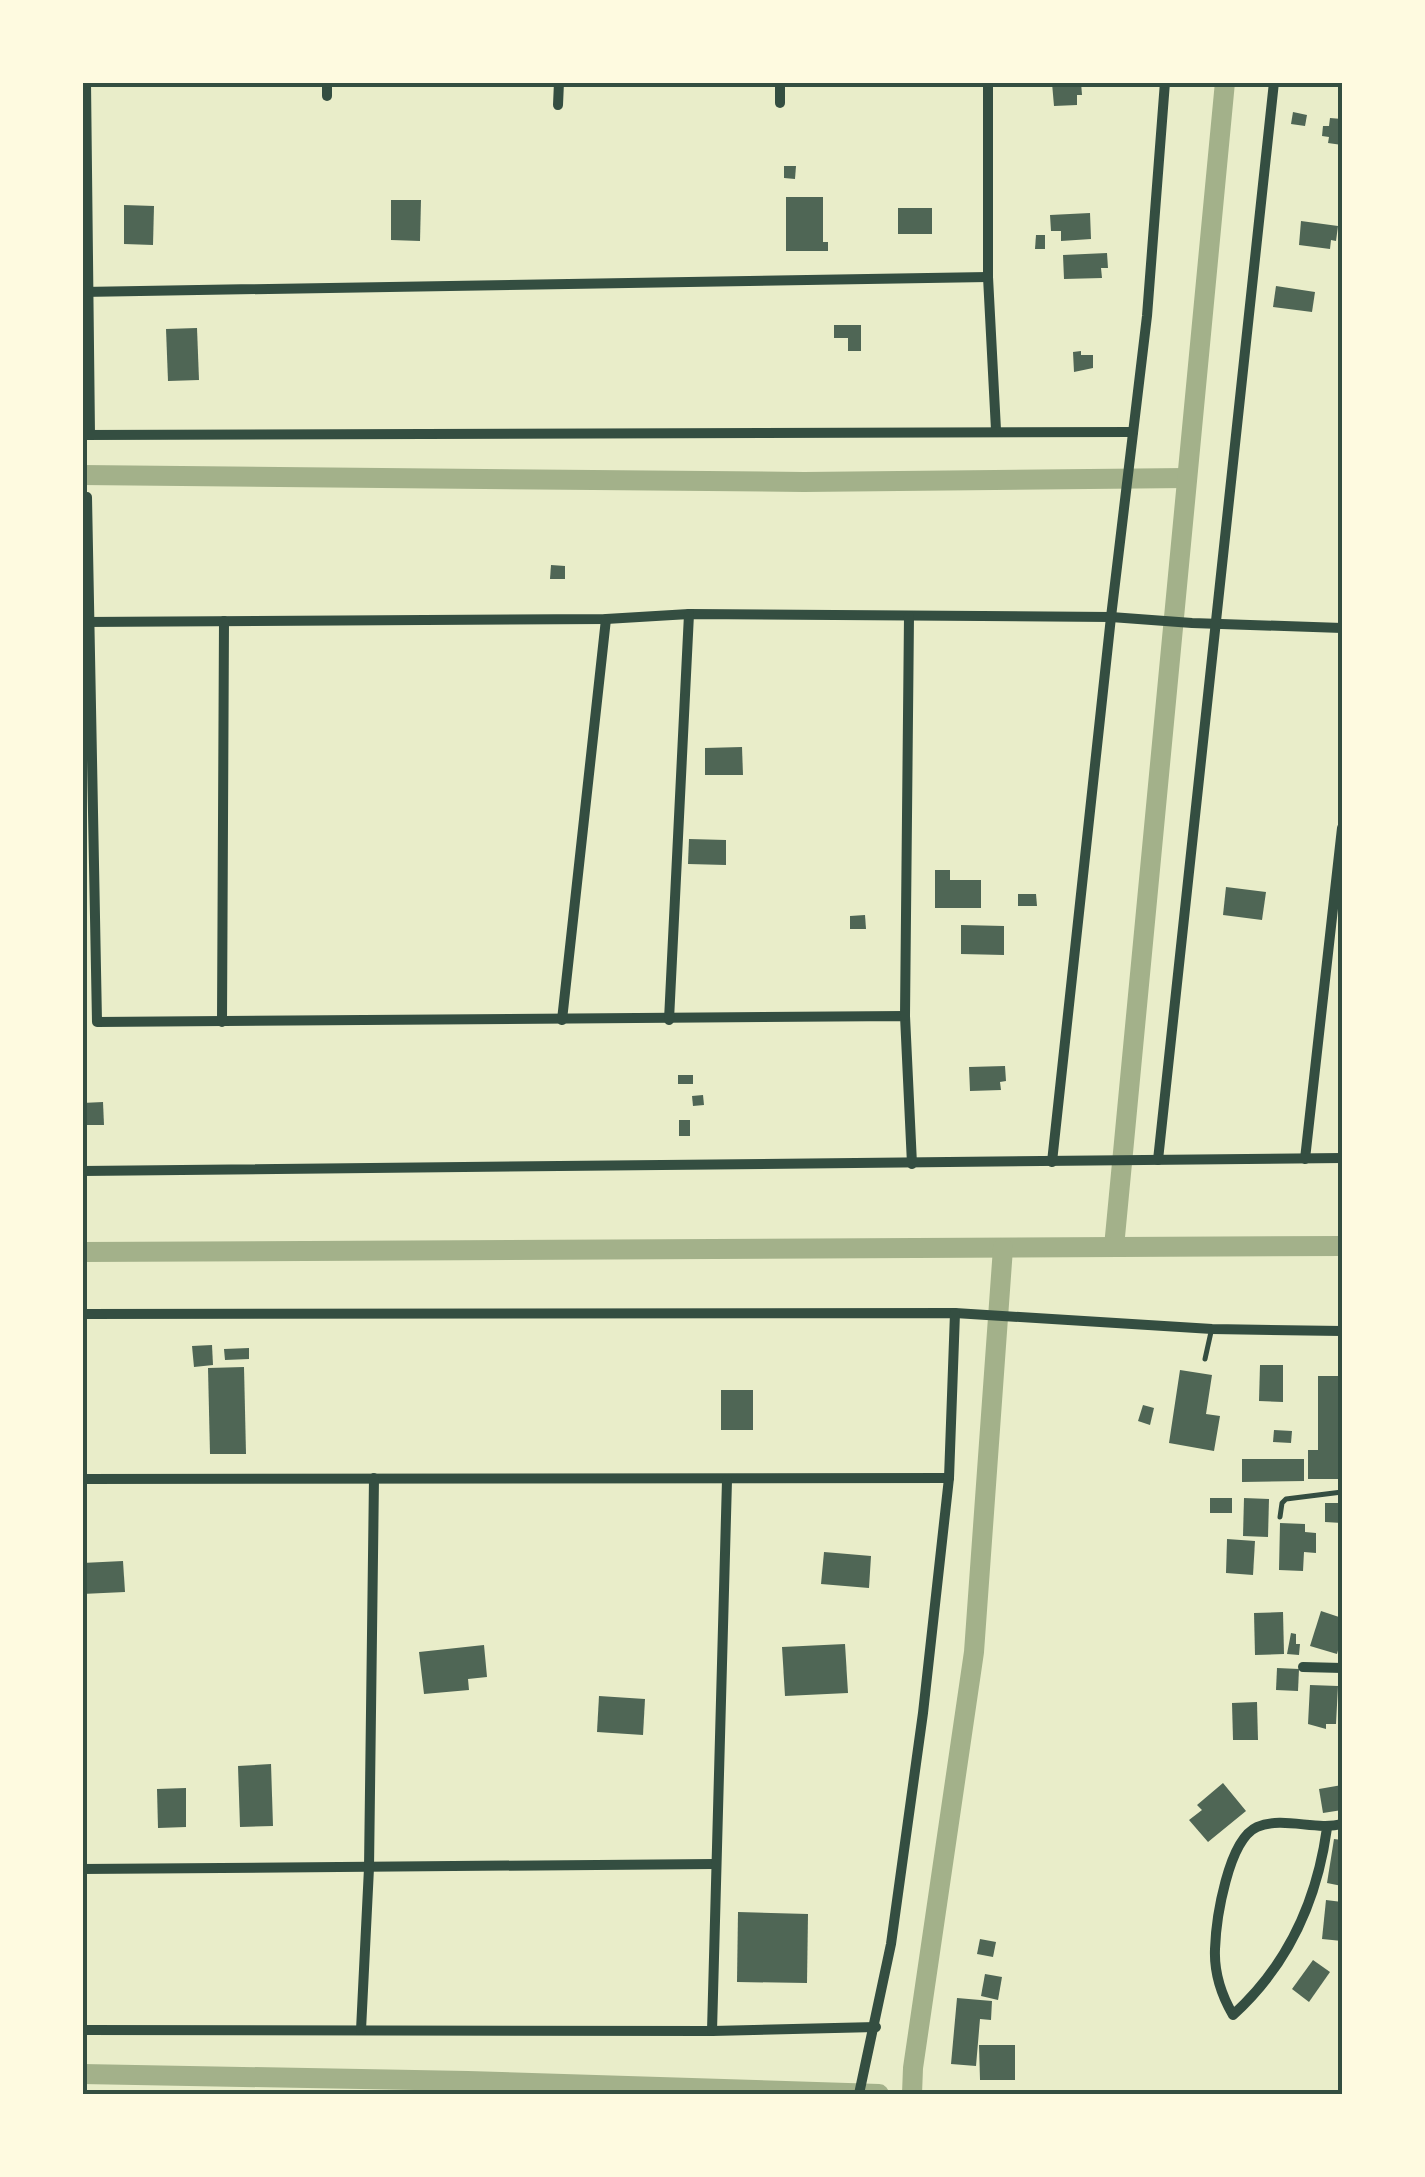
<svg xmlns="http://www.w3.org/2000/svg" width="1425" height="2177" viewBox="0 0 1425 2177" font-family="'Asap Condensed',sans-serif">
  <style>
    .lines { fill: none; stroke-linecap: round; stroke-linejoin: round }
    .canal { stroke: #a3b18a; stroke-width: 20 }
    .building { fill: #4f6655 }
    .service { stroke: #344e41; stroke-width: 5 }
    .minor { stroke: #344e41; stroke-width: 10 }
    .neatline { fill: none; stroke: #344e41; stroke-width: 4 }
  </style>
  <rect width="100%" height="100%" fill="#e9edc9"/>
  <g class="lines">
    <g class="canal">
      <polyline points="82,475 804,482 1187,478"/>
      <polyline points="1114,1247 1225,82"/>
      <polyline points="82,1252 1342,1246"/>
      <polyline points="82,2074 468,2081 879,2094"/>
      <polyline points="912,2094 913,2068 974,1652 1003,1248"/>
    </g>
  </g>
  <g class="building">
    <polygon points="1081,82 1082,95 1077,95 1077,105 1054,106 1052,83"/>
    <polygon points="1293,112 1307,115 1305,126 1291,124"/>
    <polygon points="1330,118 1342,119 1342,145 1328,143 1329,137 1322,136 1323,126 1329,126"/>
    <polygon points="784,166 796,166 795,179 784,178"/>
    <polygon points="786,197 823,197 823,242 828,242 828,251 786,251"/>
    <polygon points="391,200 421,200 420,241 391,240"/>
    <polygon points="124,205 154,206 153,245 124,244"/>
    <rect x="898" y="208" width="34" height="26"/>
    <polygon points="1090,213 1091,239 1061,241 1061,231 1051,231 1050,215"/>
    <polygon points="1301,221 1338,226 1336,241 1331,240 1330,249 1299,245"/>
    <polygon points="1036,235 1045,235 1045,249 1035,249"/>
    <polygon points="1107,253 1108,268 1101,268 1102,278 1064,279 1063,255"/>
    <polygon points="1276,286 1315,292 1312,312 1273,307"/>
    <polygon points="834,325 861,325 861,351 848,351 848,338 834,338"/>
    <polygon points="197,328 199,380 168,381 166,329"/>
    <polygon points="1081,351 1081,355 1093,355 1093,368 1074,372 1073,352"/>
    <polygon points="551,565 565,566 565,579 550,579"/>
    <polygon points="742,747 743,775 705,775 705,748"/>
    <polygon points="689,839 726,840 726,865 688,864"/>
    <polygon points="935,870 950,870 950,880 981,880 981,908 935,908"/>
    <polygon points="1226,887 1266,892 1262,920 1223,915"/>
    <polygon points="1018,894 1036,894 1037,906 1018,906"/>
    <polygon points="865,915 866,929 850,929 850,916"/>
    <polygon points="961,925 1004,926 1004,955 961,954"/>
    <polygon points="1005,1066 1006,1081 1000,1082 1001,1090 970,1091 969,1067"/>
    <rect x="678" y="1075" width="15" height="9"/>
    <polygon points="703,1095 704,1105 693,1106 692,1096"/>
    <polygon points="103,1102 104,1125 82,1125 82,1103"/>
    <rect x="679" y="1120" width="11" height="16"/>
    <polygon points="212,1345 213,1365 194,1367 192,1346"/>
    <polygon points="249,1348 249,1359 225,1360 224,1349"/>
    <polygon points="1260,1365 1283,1365 1283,1402 1259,1401"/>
    <polygon points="244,1367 246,1454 210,1454 208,1368"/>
    <polygon points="1180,1370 1212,1375 1206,1414 1220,1416 1214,1451 1169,1443"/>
    <polygon points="1318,1376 1342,1376 1342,1479 1308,1479 1308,1450 1318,1450"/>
    <rect x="721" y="1390" width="32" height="40"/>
    <polygon points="1143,1405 1154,1408 1150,1425 1138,1421"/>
    <polygon points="1274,1430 1292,1431 1291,1443 1273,1442"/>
    <polygon points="1242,1459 1304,1459 1304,1481 1242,1482"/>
    <rect x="1210" y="1498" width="22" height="15"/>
    <polygon points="1244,1498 1269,1499 1268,1537 1243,1536"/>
    <polygon points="1325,1503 1342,1503 1342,1523 1325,1522"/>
    <polygon points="1280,1523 1305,1524 1305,1532 1316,1533 1316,1553 1304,1552 1303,1571 1279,1570"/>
    <polygon points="1227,1539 1255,1541 1253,1575 1226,1573"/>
    <polygon points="824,1552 871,1556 869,1588 821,1584"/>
    <polygon points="123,1561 125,1592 82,1594 82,1563"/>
    <polygon points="1321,1611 1342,1618 1342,1636 1337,1654 1310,1646"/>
    <polygon points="1283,1612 1284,1654 1255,1655 1254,1613"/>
    <polygon points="1291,1633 1296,1634 1296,1644 1300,1644 1299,1655 1287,1654"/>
    <polygon points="845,1644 848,1693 785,1696 782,1647"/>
    <polygon points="484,1645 487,1677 468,1679 469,1690 424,1694 419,1652"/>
    <polygon points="1277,1668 1299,1669 1298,1691 1276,1690"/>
    <polygon points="1310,1685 1338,1686 1336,1724 1326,1724 1326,1729 1308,1724"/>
    <polygon points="599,1696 645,1699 643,1735 597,1732"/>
    <polygon points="1257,1702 1258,1740 1233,1740 1232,1703"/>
    <polygon points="271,1764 273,1826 240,1827 238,1766"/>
    <polygon points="1223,1783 1246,1811 1208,1842 1189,1820 1202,1810 1197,1805"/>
    <polygon points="1342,1785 1342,1810 1323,1813 1319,1789"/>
    <polygon points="186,1788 186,1827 158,1828 157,1789"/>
    <polygon points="1334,1839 1342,1840 1342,1886 1327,1883"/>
    <polygon points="1326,1900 1342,1902 1342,1941 1322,1939"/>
    <polygon points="738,1912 808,1914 807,1983 737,1982"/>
    <polygon points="980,1939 996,1942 993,1957 977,1954"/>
    <polygon points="1313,1960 1330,1972 1309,2002 1292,1989"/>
    <polygon points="985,1974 1002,1977 998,2000 981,1996"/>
    <polygon points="957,1998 992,2001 991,2020 980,2019 976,2066 951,2064"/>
    <polygon points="979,2045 1015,2045 1015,2080 980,2080"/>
  </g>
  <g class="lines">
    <g class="service">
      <polyline points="1205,1359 1211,1332"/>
      <polyline points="1280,1517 1282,1503 1286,1499 1342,1492"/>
    </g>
    <g class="minor">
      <polyline points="86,82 90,435"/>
      <polyline points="988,82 988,277 996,430"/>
      <polyline points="327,96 327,82"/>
      <polyline points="780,103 780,82"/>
      <polyline points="558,105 559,82"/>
      <polyline points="82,292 988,277"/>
      <polyline points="82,435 1133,432"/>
      <polyline points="87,497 97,1022 905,1016 912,1164"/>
      <polyline points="84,622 606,619 689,614 1111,617 1192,623 1342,628"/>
      <polyline points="905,1016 909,616"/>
      <polyline points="562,1020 606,619"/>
      <polyline points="669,1020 689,614"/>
      <polyline points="222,1022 224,621"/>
      <polyline points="1305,1159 1342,828"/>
      <polyline points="1158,1160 1274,82"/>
      <polyline points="1052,1162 1111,617 1147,316 1165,82"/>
      <polyline points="82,1171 1342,1158"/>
      <polyline points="82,1314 955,1313 1212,1329 1342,1331"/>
      <polyline points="82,1479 949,1478"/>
      <polyline points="1303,1667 1342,1668"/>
      <path d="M1327,1828c-10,73 -39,137 -94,187 -11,-19 -19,-43 -18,-66 1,-30 13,-109 42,-122 26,-11 59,4 85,-3"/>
      <polyline points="82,1869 715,1864"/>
      <polyline points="82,2030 712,2031 876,2027"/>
      <polyline points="361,2030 369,1868 374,1478"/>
      <polyline points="712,2031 727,1480"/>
      <polyline points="859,2094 891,1944 923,1713 949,1478 955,1313"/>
    </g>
  </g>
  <rect width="1425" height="2177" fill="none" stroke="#fefae0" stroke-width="170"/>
  <rect x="85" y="85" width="1255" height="2007" class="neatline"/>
</svg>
